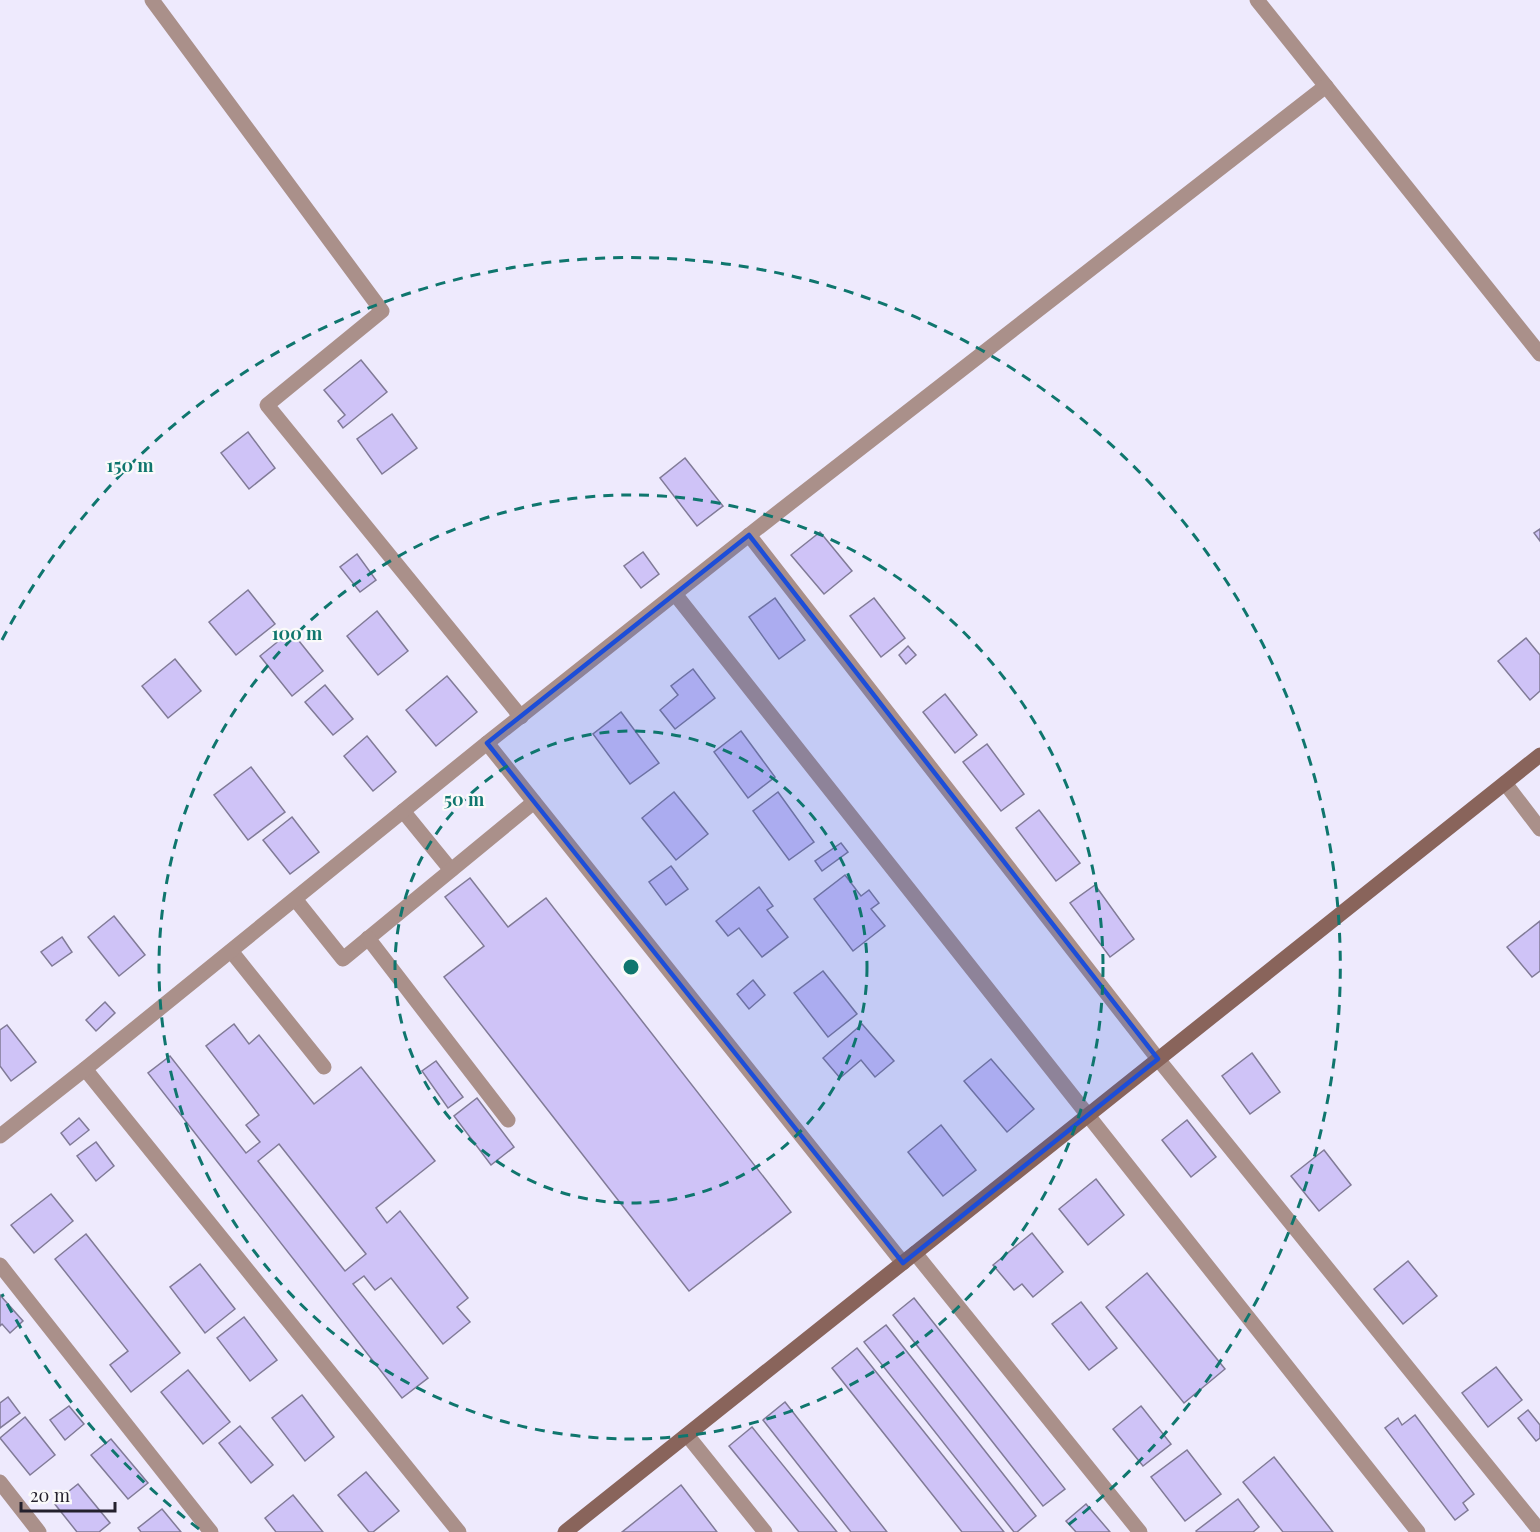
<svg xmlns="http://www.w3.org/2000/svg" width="1540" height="1532" viewBox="0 0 1540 1532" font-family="'Playfair Display',serif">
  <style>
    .building { fill: #cfc3f7; stroke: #817b97; stroke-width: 1.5; fill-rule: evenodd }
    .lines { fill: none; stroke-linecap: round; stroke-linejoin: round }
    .lane { stroke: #aa908a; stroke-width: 15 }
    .street { stroke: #aa908a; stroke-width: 15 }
    .secondary { stroke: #89645b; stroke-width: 15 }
    .marked { fill: #1d4ed8; fill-opacity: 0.2; stroke: #1d4ed8; stroke-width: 4.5; stroke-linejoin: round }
    .ring { fill: none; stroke: #0f766e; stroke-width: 3; stroke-dasharray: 10 8 }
    .centre { fill: #0f766e; stroke: #fafafa; stroke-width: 3 }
    .ring-label { font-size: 18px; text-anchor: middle; font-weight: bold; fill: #0f766e; stroke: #fafafa; stroke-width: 4.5; stroke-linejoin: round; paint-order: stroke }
  </style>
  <rect width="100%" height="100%" fill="#eeeafd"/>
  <g class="building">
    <polygon points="361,360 387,392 343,428 338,421 345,415 324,390"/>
    <polygon points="392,414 417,448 382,474 357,439"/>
    <polygon points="248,432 275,468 249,489 221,453"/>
    <polygon points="685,458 723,506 697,526 660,478"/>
    <polygon points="1540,529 1540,541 1534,533"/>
    <polygon points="820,532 852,571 824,594 791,555"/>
    <polygon points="643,552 659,574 641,588 624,566"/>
    <polygon points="357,554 376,580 360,592 340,567"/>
    <polygon points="248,590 275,624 236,655 209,622"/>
    <polygon points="775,598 805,640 779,659 749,617"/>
    <polygon points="874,598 905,638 881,657 850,616"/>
    <polygon points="377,611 408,651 378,675 347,636"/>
    <polygon points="291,631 323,671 292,696 260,656"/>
    <polygon points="1526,638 1540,655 1540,691 1530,700 1498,661"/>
    <polygon points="908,646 916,655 906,664 899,655"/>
    <polygon points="175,659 201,691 168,718 142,686"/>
    <polygon points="693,669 715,698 675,729 660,710 678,695 671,686"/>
    <polygon points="447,676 477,712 436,746 406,710"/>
    <polygon points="325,685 353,719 333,735 305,702"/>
    <polygon points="945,694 977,735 955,753 923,712"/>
    <polygon points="621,712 659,763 630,784 593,734"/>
    <polygon points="741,731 775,777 748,798 714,752"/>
    <polygon points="367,736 396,772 373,791 344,756"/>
    <polygon points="987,744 1024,794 1001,811 963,762"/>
    <polygon points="251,767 285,812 248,840 214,795"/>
    <polygon points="674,792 708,834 676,860 642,818"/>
    <polygon points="778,792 814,842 789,860 753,811"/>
    <polygon points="1039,810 1080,863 1056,881 1016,828"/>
    <polygon points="292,817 319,852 290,874 263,840"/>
    <polygon points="841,843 848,852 822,871 815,861"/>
    <polygon points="671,866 688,889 666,905 649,882"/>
    <polygon points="845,875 861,896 869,890 879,903 871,909 885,926 853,951 814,899"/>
    <polygon points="470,878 508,927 546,898 791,1212 689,1291 444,977 484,946 445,897"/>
    <polygon points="1095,885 1134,939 1110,957 1070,903"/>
    <polygon points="759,887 773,906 767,910 788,937 762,957 739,928 728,936 716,921"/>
    <polygon points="114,916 145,955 119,976 88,937"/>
    <polygon points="1540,921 1540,971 1532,977 1507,947"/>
    <polygon points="62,937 72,952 52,966 41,952"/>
    <polygon points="823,971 857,1014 828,1037 794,993"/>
    <polygon points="753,980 765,995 749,1009 737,994"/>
    <polygon points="105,1002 115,1013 96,1031 86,1020"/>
    <path d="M234,1024l15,20 10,-9 55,69 47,-37 74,94 -59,47 11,15 13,-12 68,87 -11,9 13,15 -27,22 -52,-66 -16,12 -11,-14 -11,8 75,94 -26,20 -254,-325 22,-17 76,97 14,-11 -14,-17 13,-10 -53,-69zM279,1144l87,110 -21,17 -87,-110z"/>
    <polygon points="862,1024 894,1061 875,1077 861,1060 840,1078 823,1058"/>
    <polygon points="7,1025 36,1062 11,1081 0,1066 0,1030"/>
    <polygon points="1252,1053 1280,1092 1250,1114 1222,1076"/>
    <polygon points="991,1059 1034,1109 1007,1132 964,1081"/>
    <polygon points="436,1061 463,1097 448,1108 422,1071"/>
    <polygon points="477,1098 514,1147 491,1165 454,1116"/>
    <polygon points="79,1118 89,1130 70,1145 61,1133"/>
    <polygon points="1187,1120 1216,1157 1191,1177 1162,1140"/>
    <polygon points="941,1125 976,1170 943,1196 908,1152"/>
    <polygon points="96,1142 114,1166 96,1181 77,1156"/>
    <polygon points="1324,1150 1351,1185 1319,1211 1291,1176"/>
    <polygon points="1096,1179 1124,1215 1088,1245 1059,1209"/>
    <polygon points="51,1194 73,1221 34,1253 11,1225"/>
    <polygon points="1032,1233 1063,1272 1033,1297 1022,1284 1014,1290 993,1265"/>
    <polygon points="86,1234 180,1353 131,1392 110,1365 128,1351 55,1259"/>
    <polygon points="1408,1261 1437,1296 1403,1324 1374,1289"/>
    <polygon points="200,1264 235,1309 205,1333 170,1287"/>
    <polygon points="1147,1273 1225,1369 1184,1403 1106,1307"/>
    <polygon points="0,1295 23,1321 10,1333 2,1324 0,1326"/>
    <polygon points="914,1298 1065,1489 1043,1506 893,1315"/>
    <polygon points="1081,1302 1117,1348 1089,1370 1052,1324"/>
    <polygon points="244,1317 277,1360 250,1381 217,1338"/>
    <polygon points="886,1325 1036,1516 1017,1532 1014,1532 864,1342"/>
    <polygon points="857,1348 1004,1532 962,1532 832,1368"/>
    <polygon points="1496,1367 1522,1400 1488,1427 1462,1393"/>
    <polygon points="188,1370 230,1422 203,1444 161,1392"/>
    <polygon points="302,1395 334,1437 305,1461 272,1418"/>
    <polygon points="8,1397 20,1413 0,1428 0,1403"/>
    <polygon points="785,1402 887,1532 851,1532 763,1420"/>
    <polygon points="69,1406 84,1424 65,1440 50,1420"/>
    <polygon points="1141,1406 1171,1444 1143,1466 1113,1429"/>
    <polygon points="1528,1410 1540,1425 1540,1438 1536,1441 1518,1418"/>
    <polygon points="1415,1415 1474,1494 1463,1503 1468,1510 1455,1520 1385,1428 1398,1418 1402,1425"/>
    <polygon points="25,1417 55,1455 30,1475 0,1438"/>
    <polygon points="240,1426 273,1465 251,1483 219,1443"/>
    <polygon points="752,1427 837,1532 799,1532 729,1446"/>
    <polygon points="111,1439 148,1483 128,1499 91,1455"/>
    <polygon points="1187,1450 1221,1494 1185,1521 1151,1477"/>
    <polygon points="1274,1457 1333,1532 1283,1532 1243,1482"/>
    <polygon points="366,1472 399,1511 373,1532 369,1532 338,1495"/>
    <polygon points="78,1484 110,1523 99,1532 77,1532 54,1503"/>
    <polygon points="681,1485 717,1532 622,1532"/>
    <polygon points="293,1495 323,1532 276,1532 265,1518"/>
    <polygon points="1238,1499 1259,1527 1253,1532 1197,1532 1196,1531"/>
    <polygon points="1086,1504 1110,1532 1076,1532 1066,1521"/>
    <polygon points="162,1509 181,1532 141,1532 138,1528"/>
  </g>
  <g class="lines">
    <g class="lane">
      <polyline points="1505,783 1540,829"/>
      <polyline points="403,811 451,870"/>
      <polyline points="295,899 343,959 534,802"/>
      <polyline points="368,938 508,1120"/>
      <polyline points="231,951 324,1067"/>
    </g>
    <g class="street">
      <polyline points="152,0 382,311 267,405 521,717"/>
      <polyline points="1257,0 1540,354"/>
      <polyline points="749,535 1158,1059 1540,1531"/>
      <polyline points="675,594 1418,1532"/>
      <polyline points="487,743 903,1263"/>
      <polyline points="85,1069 459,1532"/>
      <polyline points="0,1136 85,1069 487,743 749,535 1326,86"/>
      <polyline points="915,1253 1140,1532"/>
      <polyline points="0,1265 211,1532"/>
      <polyline points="687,1435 765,1532"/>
      <polyline points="0,1482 39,1532"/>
    </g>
    <polyline class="secondary" points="565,1532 1540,755"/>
  </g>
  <path class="marked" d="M749,535l409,524 -255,204 -416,-520z"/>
  <g class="ring">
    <circle cx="631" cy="967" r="236"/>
    <circle cx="631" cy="967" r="472"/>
    <path d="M199 1529A709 709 0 0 1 2 1294M2 640A709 709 0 1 1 1063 1529"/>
  </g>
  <circle cx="631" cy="967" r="9" class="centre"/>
  <g class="ring-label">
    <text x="130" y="472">150 m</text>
    <text x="297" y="640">100 m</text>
    <text x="464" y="806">50 m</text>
  </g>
  <path d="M21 1502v9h94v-9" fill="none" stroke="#24212d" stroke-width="3"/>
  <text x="30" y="1502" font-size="18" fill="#24212d" stroke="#fafafa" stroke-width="4.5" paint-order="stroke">20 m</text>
</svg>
